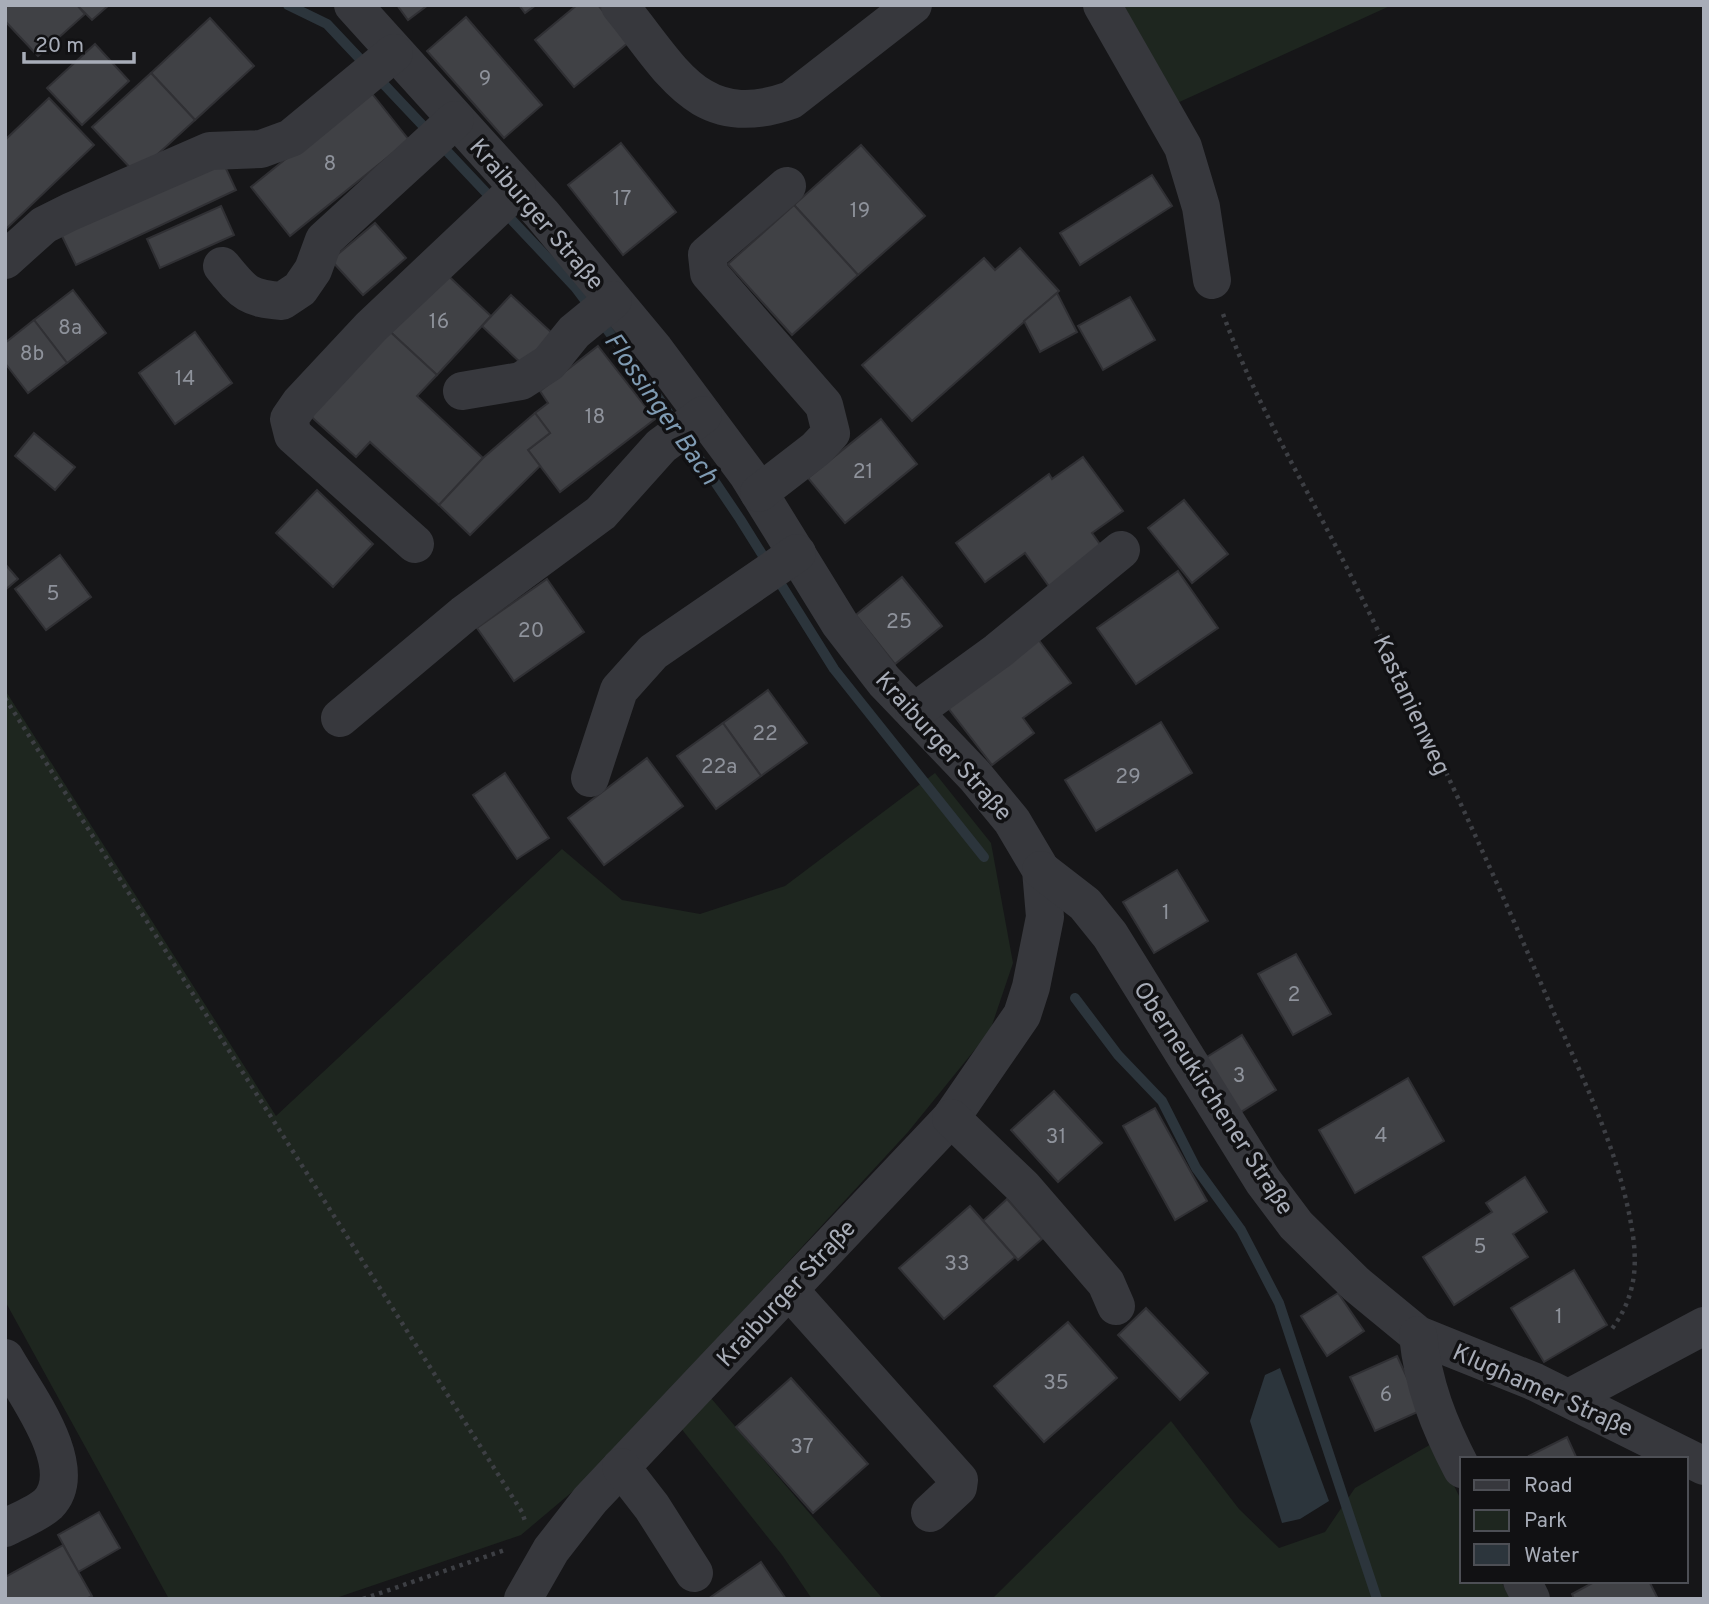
<svg xmlns="http://www.w3.org/2000/svg" width="1709" height="1604" viewBox="0 0 1709 1604" font-family="Overpass,sans-serif">
  <style>
    .green { fill: #1e261f }
    .water { fill: #2c353c }
    .lines { fill: none; stroke-linecap: round; stroke-linejoin: round }
    .stream { stroke: #2c353c; stroke-width: 10 }
    .building { fill: #404145; stroke: #303034; stroke-width: 2 }
    .path { stroke: #3d3f44; stroke-width: 4.5; stroke-dasharray: 3.5 5; stroke-linecap: butt }
    .minor { stroke: #37383d; stroke-width: 38 }
    .labels { text-anchor: middle; stroke-width: 7; stroke-linejoin: round; paint-order: stroke }
    .number-label { font-size: 21px; fill: #8e929b }
    .street-label { font-size: 24px; fill: #a8adb8; stroke: #111113 }
    .water-label { font-size: 26px; font-style: italic; fill: #7f9bb3; stroke: #111113 }
  </style>
  <rect width="100%" height="100%" fill="#161618"/>
  <g class="green">
    <polygon points="1113,5 1392,5 1175,104"/>
    <polygon points="5,690 276,1116 562,849 622,900 700,914 785,886 935,773 991,843 1013,963 990,1031 908,1132 591,1476 521,1535 333,1599 169,1599 5,1301"/>
    <polygon points="710,1397 883,1599 812,1599 782,1555 680,1427"/>
    <polygon points="1171,1421 1239,1509 1279,1548 1325,1532 1355,1488 1433,1443 1462,1502 1462,1581 1501,1581 1510,1599 992,1599"/>
  </g>
  <polygon class="water" points="1280,1368 1329,1501 1300,1519 1282,1523 1250,1421 1265,1375"/>
  <g class="lines">
    <g class="stream">
      <polyline points="288,5 327,24 575,287 655,393 740,519 834,669 984,857"/>
      <polyline points="1075,998 1118,1055 1162,1101 1196,1168 1241,1230 1279,1303 1377,1599"/>
    </g>
  </g>
  <g class="building">
    <polygon points="5,5 77,5 85,14 38,56 5,21"/>
    <polygon points="77,5 109,5 92,20"/>
    <polygon points="397,5 428,5 408,20"/>
    <polygon points="519,5 536,5 525,13"/>
    <polygon points="577,5 598,5 629,42 574,87 535,40"/>
    <polygon points="466,17 542,105 504,138 427,51"/>
    <polygon points="210,18 254,66 195,120 151,73"/>
    <polygon points="95,44 129,81 82,125 47,88"/>
    <polygon points="151,73 195,120 136,174 92,127"/>
    <polygon points="370,91 409,140 290,236 251,187"/>
    <polygon points="49,98 94,145 5,230 5,140"/>
    <polygon points="621,143 676,212 623,255 568,185"/>
    <polygon points="861,145 925,216 858,275 794,205"/>
    <polygon points="222,160 236,190 76,265 61,234"/>
    <polygon points="1152,175 1172,206 1080,265 1060,233"/>
    <polygon points="794,205 858,275 792,335 728,264"/>
    <polygon points="221,206 234,235 160,268 147,239"/>
    <polygon points="375,223 406,258 363,295 331,260"/>
    <polygon points="1020,248 1059,291 912,421 862,365 984,258 995,270"/>
    <polygon points="440,268 491,316 437,375 385,327"/>
    <polygon points="73,290 106,333 67,363 34,320"/>
    <polygon points="1057,293 1077,332 1040,352 1024,321"/>
    <polygon points="511,295 553,334 524,366 482,326"/>
    <polygon points="1130,297 1155,340 1103,370 1078,326"/>
    <polygon points="34,320 67,363 28,393 5,363 5,343"/>
    <polygon points="385,327 437,375 417,396 483,458 439,505 370,442 356,457 306,412"/>
    <polygon points="195,332 232,383 175,424 139,373"/>
    <polygon points="598,346 655,419 560,492 528,450 550,433 535,413 548,403 540,391"/>
    <polygon points="535,413 550,433 528,450 540,466 470,535 439,505 483,458"/>
    <polygon points="881,419 917,464 845,523 808,478"/>
    <polygon points="34,433 75,467 55,490 15,456"/>
    <polygon points="1083,457 1123,511 1092,533 1104,550 1051,589 1025,553 985,582 956,543 1049,474 1052,479"/>
    <polygon points="317,490 373,544 333,587 276,533"/>
    <polygon points="1184,500 1228,554 1192,583 1148,528"/>
    <polygon points="60,555 91,597 46,630 15,589"/>
    <polygon points="5,564 18,579 5,590"/>
    <polygon points="1178,571 1218,628 1136,684 1097,628"/>
    <polygon points="902,577 942,626 895,664 856,615"/>
    <polygon points="547,579 584,632 514,681 477,628"/>
    <polygon points="1035,635 1071,683 1023,718 1034,733 992,765 945,704"/>
    <polygon points="768,690 807,743 761,776 723,723"/>
    <polygon points="1161,722 1192,773 1096,831 1065,780"/>
    <polygon points="723,723 761,776 716,809 677,756"/>
    <polygon points="647,758 683,806 604,865 568,818"/>
    <polygon points="505,773 549,838 517,859 473,795"/>
    <polygon points="1177,870 1208,921 1154,953 1123,902"/>
    <polygon points="1296,954 1331,1014 1293,1035 1258,974"/>
    <polygon points="1242,1035 1276,1090 1236,1115 1202,1060"/>
    <polygon points="1408,1078 1444,1141 1355,1193 1319,1130"/>
    <polygon points="1054,1091 1102,1143 1058,1182 1011,1130"/>
    <polygon points="1155,1108 1207,1201 1175,1220 1123,1126"/>
    <polygon points="1525,1177 1547,1212 1513,1234 1528,1257 1454,1305 1423,1257 1492,1212 1486,1203"/>
    <polygon points="1007,1199 1042,1239 1018,1260 983,1221"/>
    <polygon points="970,1206 1015,1257 944,1319 899,1268"/>
    <polygon points="1574,1270 1607,1325 1544,1362 1511,1308"/>
    <polygon points="1338,1293 1364,1331 1327,1356 1301,1316"/>
    <polygon points="1146,1308 1208,1373 1180,1400 1118,1335"/>
    <polygon points="1068,1322 1117,1378 1044,1442 994,1386"/>
    <polygon points="1397,1356 1422,1410 1375,1431 1350,1377"/>
    <polygon points="791,1378 868,1464 813,1513 736,1427"/>
    <polygon points="1567,1437 1577,1459 1531,1459 1529,1456"/>
    <polygon points="99,1512 120,1548 78,1572 58,1535"/>
    <polygon points="63,1545 92,1596 86,1599 6,1599 5,1577"/>
    <polygon points="761,1562 786,1599 708,1599"/>
    <polygon points="1596,1581 1649,1581 1658,1599 1574,1599 1572,1594"/>
  </g>
  <g class="lines">
    <g class="path">
      <path d="M1223,314c33,91 84,174 127,260 69,138 135,279 196,421 33,76 75,157 87,241 5,36 0,65 -22,94"/>
      <polyline points="5,698 522,1512 525,1521"/>
      <polyline points="363,1599 505,1550"/>
    </g>
    <g class="minor">
      <polyline points="353,5 542,214 655,350 748,475 840,624 884,681 975,776 1012,821 1041,870 1045,917 1031,987 1022,1015 951,1118 590,1500 551,1550 523,1599"/>
      <polyline points="1102,5 1183,147 1201,207 1212,280"/>
      <path d="M620,6c52,63 78,127 171,94l122,-95"/>
      <polyline points="5,260 44,225 70,212 210,151 261,149 291,138 394,53"/>
      <path d="M222,266c22,27 25,32 60,35l18,-12 13,-19 11,-30 131,-120"/>
      <polyline points="462,391 521,381 549,363 574,332 613,300"/>
      <polyline points="759,493 816,449 831,433 824,405 709,273 707,255 787,186"/>
      <polyline points="415,544 293,435 289,419 300,403 371,327 517,189"/>
      <polyline points="914,712 998,651 1121,550"/>
      <polyline points="340,718 464,614 601,513 661,446 703,415"/>
      <polyline points="590,778 619,690 653,652 797,553"/>
      <polyline points="1041,870 1085,904 1110,935 1263,1181 1296,1225 1356,1284 1418,1335 1535,1382 1704,1466"/>
      <polyline points="951,1118 1023,1187 1106,1283 1116,1306"/>
      <polyline points="789,1290 959,1480 958,1487 930,1513"/>
      <path d="M1418,1335c5,50 21,90 44,134"/>
      <path d="M5,1358c19,34 78,110 43,146 -11,10 -30,17 -43,24"/>
      <polyline points="1569,1398 1704,1326"/>
      <polyline points="621,1467 652,1507 694,1573"/>
      <polyline points="1522,1581 1531,1599"/>
    </g>
  </g>
  <g class="labels">
    <g class="number-label">
      <text x="485" y="85">9</text>
      <text x="330" y="170">8</text>
      <text x="622" y="205">17</text>
      <text x="860" y="217">19</text>
      <text x="439" y="328">16</text>
      <text x="70" y="334">8a</text>
      <text x="32" y="360">8b</text>
      <text x="185" y="385">14</text>
      <text x="595" y="423">18</text>
      <text x="863" y="478">21</text>
      <text x="53" y="600">5</text>
      <text x="899" y="628">25</text>
      <text x="531" y="637">20</text>
      <text x="765" y="740">22</text>
      <text x="719" y="773">22a</text>
      <text x="1128" y="783">29</text>
      <text x="1166" y="919">1</text>
      <text x="1294" y="1001">2</text>
      <text x="1239" y="1082">3</text>
      <text x="1381" y="1142">4</text>
      <text x="1056" y="1143">31</text>
      <text x="1480" y="1253">5</text>
      <text x="957" y="1270">33</text>
      <text x="1559" y="1323">1</text>
      <text x="1056" y="1389">35</text>
      <text x="1386" y="1401">6</text>
      <text x="802" y="1453">37</text>
    </g>
    <g class="street-label">
      <text transform="translate(537 214) rotate(49)" y="8">Kraiburger Straße</text>
      <text transform="translate(1412 705) rotate(65)" y="8">Kastanienweg</text>
      <text transform="translate(944 746) rotate(48)" y="8">Kraiburger Straße</text>
      <text transform="translate(1214 1098) rotate(57)" y="8">Oberneukirchener Straße</text>
      <text transform="translate(786 1293) rotate(-47)" y="8">Kraiburger Straße</text>
      <text transform="translate(1543 1390) rotate(24)" y="8">Klughamer Straße</text>
    </g>
    <g class="water-label">
      <text transform="translate(662 408) rotate(55)" y="9">Flossinger Bach</text>
    </g>
  </g>
  <rect width="1709" height="1604" fill="none" stroke="#a8adb8" stroke-width="14"/>
  <rect x="1460" y="1457" width="228" height="126" fill="#111113" stroke="#4d4f55" stroke-width="2"/>
  <rect x="1474" y="1480" width="35" height="10" fill="#37383d" stroke="#4d4f55" stroke-width="2"/>
  <text x="1524" y="1492" font-size="21" fill="#a8adb8">Road</text>
  <rect x="1474" y="1510" width="35" height="21" fill="#1e261f" stroke="#4d4f55" stroke-width="2"/>
  <text x="1524" y="1527" font-size="21" fill="#a8adb8">Park</text>
  <rect x="1474" y="1544" width="35" height="21" fill="#2c353c" stroke="#4d4f55" stroke-width="2"/>
  <text x="1524" y="1562" font-size="21" fill="#a8adb8">Water</text>
  <path d="M24 52v10h110v-10" fill="none" stroke="#a8adb8" stroke-width="3.5"/>
  <text x="35" y="52" font-size="21" fill="#a8adb8" stroke="#111113" stroke-width="5" paint-order="stroke">20 m</text>
</svg>
